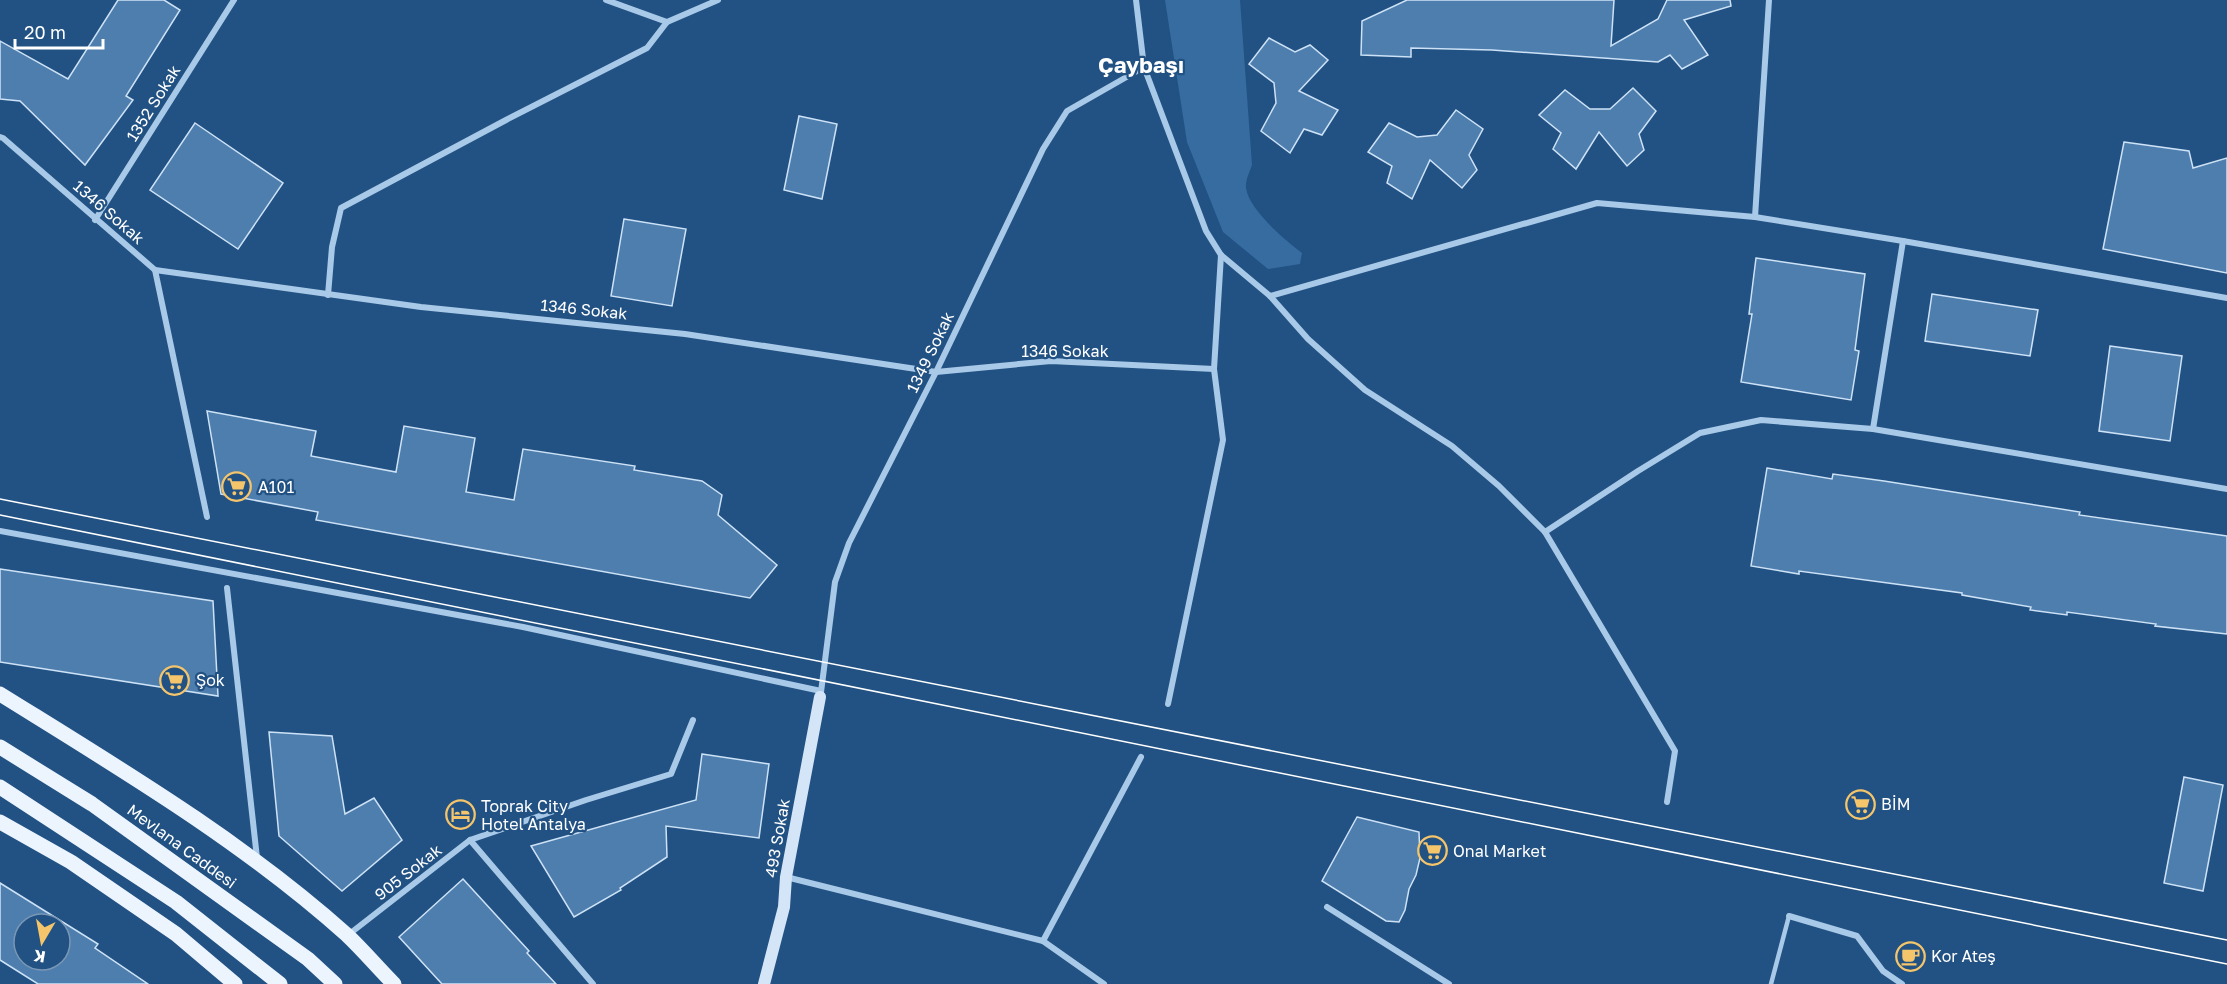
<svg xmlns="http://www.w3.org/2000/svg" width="2227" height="984" viewBox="0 0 2227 984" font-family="'Golos Text',sans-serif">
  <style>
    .green { fill: #366ca0 }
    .building { fill: #4e7ead; stroke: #cde2f6; stroke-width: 1.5; fill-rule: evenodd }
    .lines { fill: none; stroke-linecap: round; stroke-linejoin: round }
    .lane { stroke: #a9c9e8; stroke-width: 4.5 }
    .street { stroke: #a9c9e8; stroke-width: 6 }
    .secondary { stroke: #d4e5f7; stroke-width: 12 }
    .primary { stroke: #ecf4fe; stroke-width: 15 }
    .tram { stroke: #fff; stroke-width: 1.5 }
    .labels { text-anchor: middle; stroke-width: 4.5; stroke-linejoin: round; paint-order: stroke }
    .street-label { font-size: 16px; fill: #fff; stroke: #225283 }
    .poi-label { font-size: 16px; fill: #fff; stroke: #225283; text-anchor: start }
    .district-label { font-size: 22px; font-weight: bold; fill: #fff; stroke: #225283 }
  </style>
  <rect width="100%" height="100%" fill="#225283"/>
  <path class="green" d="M1165,0h75l12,165c-2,6 -7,16 -6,23 3,22 39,52 56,65l-2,11 -32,5 -45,-37 -36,-90z"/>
  <g class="building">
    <polygon points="118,0 164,0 180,10 126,96 133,100 85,165 20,101 0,99 0,41 68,79"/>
    <polygon points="1407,0 1614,0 1611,46 1658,19 1667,0 1730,0 1731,6 1684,20 1708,55 1682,69 1670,55 1658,62 1492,50 1411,48 1411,57 1361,55 1362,21"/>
    <polygon points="1269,38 1295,52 1310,45 1328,60 1299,91 1338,110 1322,135 1304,129 1290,153 1261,131 1276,103 1274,83 1249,64"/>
    <polygon points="1633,88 1656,111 1639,134 1644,150 1627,166 1599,132 1576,169 1553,149 1561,133 1539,115 1565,90 1590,109 1610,109"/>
    <polygon points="1456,110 1483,129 1469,155 1477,170 1462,188 1430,160 1412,199 1387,183 1392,166 1368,152 1389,123 1417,137 1437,135"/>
    <polygon points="799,116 837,124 822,199 784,190"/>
    <polygon points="195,123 283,183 238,249 150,190"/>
    <polygon points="2124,142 2189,151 2193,168 2227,158 2227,273 2103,249"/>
    <polygon points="624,219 686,229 672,306 611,296"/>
    <polygon points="1756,258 1865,274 1855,350 1859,351 1851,400 1741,382 1752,314 1749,314"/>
    <polygon points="1932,294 2038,310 2030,356 1925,341"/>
    <polygon points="2110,346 2182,356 2170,441 2099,431"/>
    <polygon points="207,411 316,431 311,456 396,472 404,426 475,438 466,492 514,500 523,449 635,466 634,470 702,481 722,495 718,515 777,565 750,598 316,520 318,512 221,494"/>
    <polygon points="1767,468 1832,479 1833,474 1884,481 2080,512 2079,515 2227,536 2227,634 2155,626 2156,624 2067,612 2067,615 2030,610 2031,607 1962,595 1962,593 1799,571 1799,574 1751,566"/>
    <polygon points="0,569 213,601 218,696 0,662"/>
    <polygon points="269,732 332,736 345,814 374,798 402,840 342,891 279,836"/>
    <polygon points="702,754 769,764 759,838 666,826 667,857 620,888 621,890 574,917 531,846 696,800"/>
    <polygon points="2184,777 2223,785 2203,891 2164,883"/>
    <polygon points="1357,817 1419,832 1420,858 1416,875 1409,889 1405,910 1399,922 1386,921 1322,881"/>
    <polygon points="463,879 529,951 527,953 556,984 442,984 399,937"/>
    <path d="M0,883l98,61 -3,4 53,36h-110l-38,-24zM24,924h36v36h-36z"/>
  </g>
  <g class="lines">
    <polyline class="lane" points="1771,984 1789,916"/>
    <g class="street">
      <polyline points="606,0 667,22"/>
      <polyline points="1136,0 1144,67 1206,231 1221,255 1270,296 1308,339 1365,390 1452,446 1499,486 1545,532 1675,751 1667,802"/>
      <polyline points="0,137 3,138 155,270 421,307 685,334 936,372 1051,361 1214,369"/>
      <polyline points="1755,217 1769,0"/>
      <polyline points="95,220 234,0"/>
      <polyline points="155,270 207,517"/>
      <polyline points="328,295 332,247 341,208 506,120 647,48 667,22 718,0"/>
      <polyline points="1270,296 1597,203 1755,217 1903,241 2227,298"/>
      <polyline points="1873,429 1903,241"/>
      <polyline points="0,531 523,627 821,691"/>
      <polyline points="1545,532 1638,471 1700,433 1761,420 1873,429 2227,489"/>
      <polyline points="227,588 257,858"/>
      <polyline points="821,692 835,582 849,543 936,372 1043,149 1067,111 1144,67"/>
      <polyline points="1168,704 1223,440 1214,369 1221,255"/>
      <polyline points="470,840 593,984"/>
      <polyline points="786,877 1043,941 1104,984"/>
      <polyline points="1327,907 1449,984"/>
      <polyline points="1789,916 1857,936 1883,971 1902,984"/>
      <polyline points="348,935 470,840 586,800 671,774 693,720"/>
      <polyline points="1043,941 1141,757"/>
    </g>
    <polyline class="secondary" points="764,984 784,907 786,877 820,697"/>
    <g class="primary">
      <path d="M0,694c119,74 242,147 347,241 16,15 31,33 47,49"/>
      <polyline points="0,747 92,804 308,959 335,984"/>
      <polyline points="0,787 176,902 280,984"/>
      <polyline points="0,822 71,862 176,934 235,984"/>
    </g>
    <g class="tram">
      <polyline points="0,499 2227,940"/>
      <polyline points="0,515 2227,964"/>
    </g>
  </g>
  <defs>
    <symbol id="supermarket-ring" viewBox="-11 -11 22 22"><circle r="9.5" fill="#225283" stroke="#f5c56b" stroke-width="1.5"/><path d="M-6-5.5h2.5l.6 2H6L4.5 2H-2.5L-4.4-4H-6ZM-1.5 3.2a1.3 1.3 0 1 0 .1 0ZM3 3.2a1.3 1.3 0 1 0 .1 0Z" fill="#f5c56b"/></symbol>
    <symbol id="hotel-ring" viewBox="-11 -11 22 22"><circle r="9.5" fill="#225283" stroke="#f5c56b" stroke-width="1.5"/><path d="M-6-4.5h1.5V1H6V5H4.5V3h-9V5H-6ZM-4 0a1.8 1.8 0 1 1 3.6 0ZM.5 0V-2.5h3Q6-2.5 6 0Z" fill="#f5c56b"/></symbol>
    <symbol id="cafe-ring" viewBox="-11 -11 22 22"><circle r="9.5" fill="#225283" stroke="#f5c56b" stroke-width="1.5"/><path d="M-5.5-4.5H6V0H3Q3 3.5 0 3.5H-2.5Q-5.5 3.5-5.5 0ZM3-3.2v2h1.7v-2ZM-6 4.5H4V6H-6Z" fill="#f5c56b"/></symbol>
  </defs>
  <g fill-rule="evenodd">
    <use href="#supermarket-ring" x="220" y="470" width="33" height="33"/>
    <use href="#supermarket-ring" x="158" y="664" width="33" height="33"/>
    <use href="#supermarket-ring" x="1844" y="788" width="33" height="33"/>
    <use href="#hotel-ring" x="444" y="798" width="33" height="33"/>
    <use href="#supermarket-ring" x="1416" y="834" width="33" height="33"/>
    <use href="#cafe-ring" x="1894" y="940" width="33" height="33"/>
  </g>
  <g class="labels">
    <g class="street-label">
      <text transform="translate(153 103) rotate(-58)" y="6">1352 Sokak</text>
      <text transform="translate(109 212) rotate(41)" y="6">1346 Sokak</text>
      <text transform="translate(584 309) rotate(6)" y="6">1346 Sokak</text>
      <text x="1065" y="357">1346 Sokak</text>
      <text transform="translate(930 352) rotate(-64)" y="6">1349 Sokak</text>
      <text transform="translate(777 838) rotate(-80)" y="6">493 Sokak</text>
      <text transform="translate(182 846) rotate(36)" y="6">Mevlana Caddesi</text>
      <text transform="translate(408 872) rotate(-38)" y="6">905 Sokak</text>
    </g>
    <g class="poi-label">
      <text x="258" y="493">A101</text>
      <text x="196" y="686">Şok</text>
      <text x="1881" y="810">BİM</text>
      <text x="481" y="812">Toprak City<tspan x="481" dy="18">Hotel Antalya</tspan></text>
      <text x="1453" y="857">Onal Market</text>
      <text x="1931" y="962">Kor Ateş</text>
    </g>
    <g class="district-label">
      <text x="1141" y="73">Çaybaşı</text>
    </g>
  </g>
  <g transform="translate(42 942) rotate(190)"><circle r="28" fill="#225283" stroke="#7a97b5" stroke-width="1.5"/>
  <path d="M0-4.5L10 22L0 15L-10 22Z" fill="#f5c56b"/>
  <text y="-9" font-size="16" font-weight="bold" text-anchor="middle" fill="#ffffff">K</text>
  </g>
  <path d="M15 39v9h88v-9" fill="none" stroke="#ffffff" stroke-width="3"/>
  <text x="24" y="39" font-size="18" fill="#ffffff" stroke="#225283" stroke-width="4.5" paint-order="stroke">20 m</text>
</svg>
